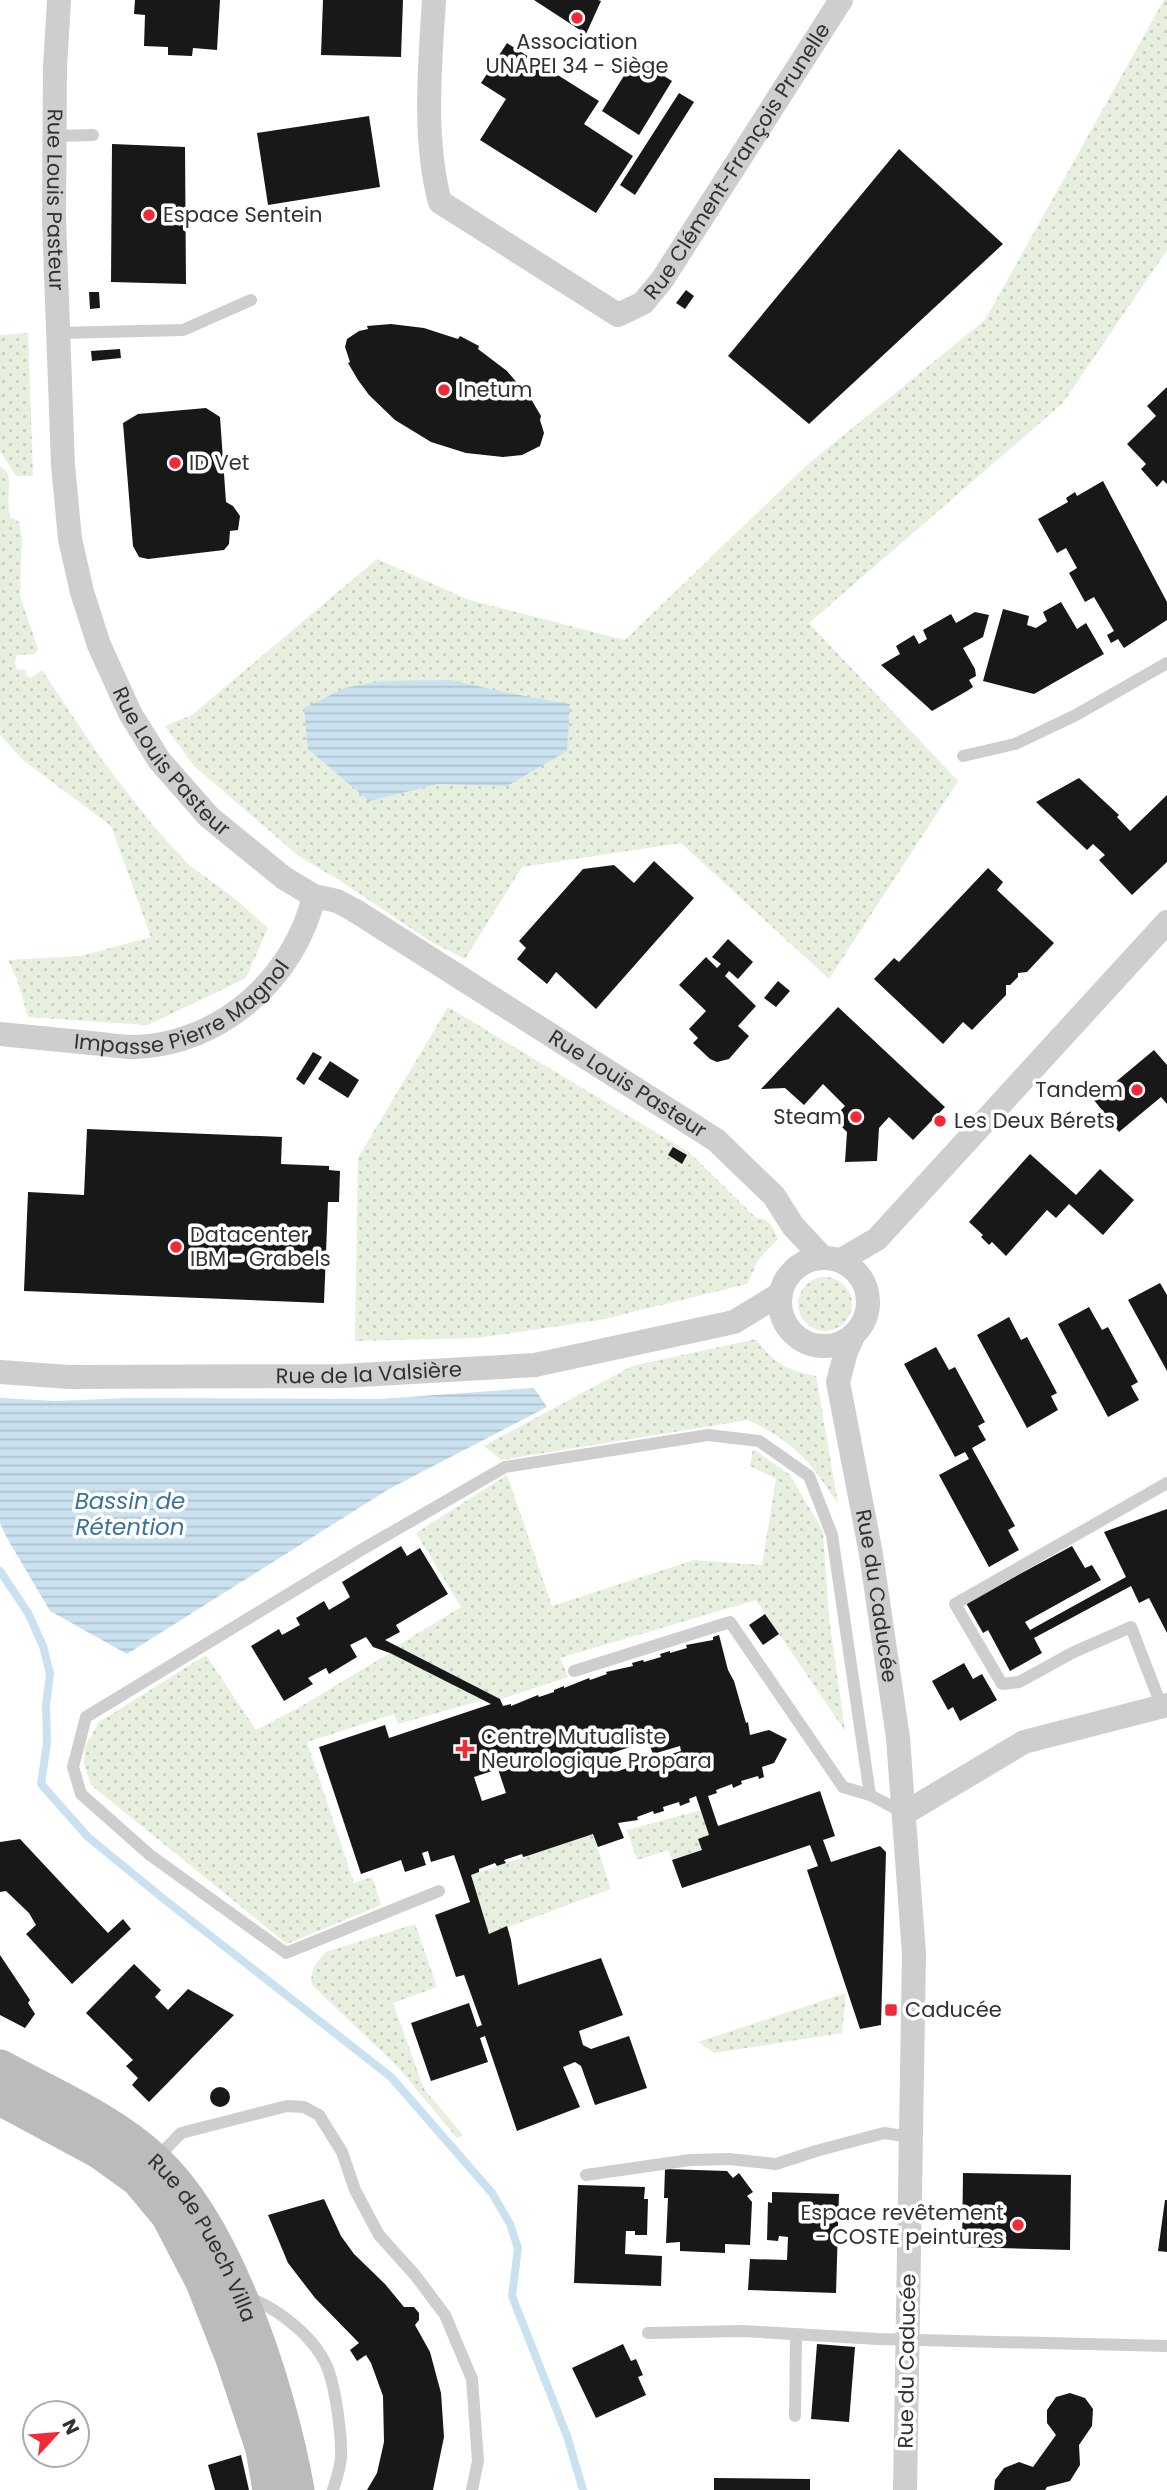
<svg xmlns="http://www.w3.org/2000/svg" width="1167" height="2490" viewBox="0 0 1167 2490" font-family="Poppins,sans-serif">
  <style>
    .green { fill: url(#green-dots) }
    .water { fill: url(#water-rules) }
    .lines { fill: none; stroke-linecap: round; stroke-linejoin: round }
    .stream { stroke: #cae1ef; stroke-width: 8 }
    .building { fill: #181818; fill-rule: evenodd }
    .lane { stroke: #cecece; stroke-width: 12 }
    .street { stroke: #cecece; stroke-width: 24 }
    .secondary { stroke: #bbb; stroke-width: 35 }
    .poi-dot { fill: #f12a37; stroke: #fff; stroke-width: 2.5 }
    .labels { text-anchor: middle; stroke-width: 7; stroke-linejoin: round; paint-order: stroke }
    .poi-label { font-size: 21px; fill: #313131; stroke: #fff; text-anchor: start }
    .street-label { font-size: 21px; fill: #313131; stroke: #fff }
    .water-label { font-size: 23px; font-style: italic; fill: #38749a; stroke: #fff }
  </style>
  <defs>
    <pattern id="green-dots" width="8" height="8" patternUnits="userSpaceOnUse" patternTransform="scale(1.75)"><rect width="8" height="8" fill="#e7efdf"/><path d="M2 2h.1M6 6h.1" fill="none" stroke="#c7cdc0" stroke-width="1.8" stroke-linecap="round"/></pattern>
    <pattern id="water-rules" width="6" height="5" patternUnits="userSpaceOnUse" patternTransform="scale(1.75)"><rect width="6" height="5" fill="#cae1ef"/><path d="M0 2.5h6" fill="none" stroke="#aec2cd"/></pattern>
  </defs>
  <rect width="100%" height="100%" fill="#fff"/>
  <g class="green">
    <polygon points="1164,0 1167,0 1167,250 1063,403 809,623 958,781 829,979 681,843 522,867 465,959 430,941 339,880 300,857 194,766 165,726 192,715 377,559 469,600 625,640 807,465 985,320"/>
    <polygon points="28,333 33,476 16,476 0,451 0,335"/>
    <path d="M0,466l8,7c3,17 -2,27 2,44l9,5 3,16 -2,58 18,53 -3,5 -18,1 -2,7 2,7 9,1v5l5,3 11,-8 60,90 52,67 35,38 44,32 35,31 -22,50 -98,47 -120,-8 -11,-38 -9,-19 73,-4 70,-19 -40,-111 -88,-66 -23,-25z"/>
    <path d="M448,1007l242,146 66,65c14,1 17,9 22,21l-19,20 -12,25 -147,36 -123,18 -122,3 3,-183z"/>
    <circle cx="825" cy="1304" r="27"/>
    <path d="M756,1339c19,25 30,31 60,37l22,128c-28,-43 -44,-62 -90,-84l-247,40 -17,-14 148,-80z"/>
    <polygon points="753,1449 790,1475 823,1531 829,1618 845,1731 756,1600 560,1658 568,1677 500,1699 397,1646 461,1607 416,1533 507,1475 552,1606 694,1560 762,1565 776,1479 750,1466"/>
    <polygon points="390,1653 483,1700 398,1724 394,1714 307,1742 354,1883 372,1877 381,1905 287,1944 91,1785 84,1764 85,1747 99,1722 206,1655 256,1730 298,1708"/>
    <polygon points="701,1810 709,1835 698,1839 702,1850 672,1860 668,1850 637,1860 627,1830"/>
    <polygon points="593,1834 611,1889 489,1934 471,1875"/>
    <path d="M415,1924l22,63 -44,16 31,86 39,46 -6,3 -60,-72 -85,-81c-3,-14 5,-24 14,-33z"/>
    <polygon points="846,1993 842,2033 714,2053 698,2042"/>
  </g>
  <g class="water">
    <polygon points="451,680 508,693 570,704 567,751 507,786 438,784 369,801 308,749 304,708 345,688 382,681"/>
    <polygon points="534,1388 547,1407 389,1489 127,1654 50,1611 7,1538 0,1523 0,1398 55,1401 131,1398 380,1399"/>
  </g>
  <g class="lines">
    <polyline class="stream" points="0,1571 28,1613 43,1646 50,1674 46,1705 47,1743 41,1784 88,1837 165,1900 391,2077 492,2193 510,2224 518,2248 512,2296 567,2436 583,2490"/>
  </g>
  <g class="building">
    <polygon points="135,0 220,0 217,50 193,48 192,56 168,55 168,47 144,46 145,15 134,14"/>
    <polygon points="323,0 403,0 401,57 321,55"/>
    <polygon points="534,0 598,0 601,1 586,34"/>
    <polygon points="507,43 599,101 584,124 633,156 596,213 480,140 506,99 481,83"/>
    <polygon points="635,58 672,81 639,135 602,111"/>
    <polygon points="679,93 694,102 635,195 620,185"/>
    <polygon points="369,116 380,187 268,205 257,133"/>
    <polygon points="112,144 185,147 186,284 111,282"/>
    <polygon points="899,149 1003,244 809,424 728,356"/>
    <polygon points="686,290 694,296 685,309 676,303"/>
    <polygon points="89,292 99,292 100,308 90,309"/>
    <polygon points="391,324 424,328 458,339 460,336 479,346 478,349 507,371 531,399 541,416 540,420 544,433 540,446 522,455 503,457 466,453 431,442 395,420 369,395 358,380 348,363 350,362 345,347 347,339 359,331 368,329 367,326"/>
    <polygon points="120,349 121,358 92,361 91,351"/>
    <polygon points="1167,387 1167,484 1163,480 1157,487 1141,469 1146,464 1127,444 1156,416 1147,406"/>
    <polygon points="206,408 220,417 226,502 233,506 240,516 238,530 230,531 229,544 224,550 148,559 139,557 133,546 123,423 138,414"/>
    <polygon points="1103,481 1167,602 1167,620 1124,648 1118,639 1111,643 1107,635 1114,631 1094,597 1085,602 1069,573 1077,568 1066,548 1057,553 1038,519 1068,502 1066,498 1075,492 1077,496"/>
    <polygon points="1061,602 1077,629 1086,623 1104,654 1034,694 983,681 1003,609 1029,616 1027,625 1036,628 1047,621 1043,612"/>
    <polygon points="975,612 989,615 983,637 963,648 975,669 976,676 969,680 973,687 967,691 932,711 881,665 900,654 896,646 914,635 919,644 927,639 923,630 951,614 956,623"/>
    <polygon points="1079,778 1119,815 1117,817 1130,831 1167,795 1167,862 1132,895 1099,860 1105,855 1093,844 1087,850 1036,802"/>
    <polygon points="654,861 694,898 596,1009 556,972 547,984 517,959 526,948 519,941 583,869 614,865 634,883"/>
    <polygon points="988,868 1003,882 997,890 1054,943 1027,972 1018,973 1018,977 1010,985 1006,985 1006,995 972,1030 963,1022 943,1044 874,979 894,958 899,962"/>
    <polygon points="728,939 753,962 738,979 729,971 725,976 756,1006 738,1026 749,1036 729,1059 717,1062 710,1059 693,1043 698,1038 689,1029 706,1011 679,985 706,957 717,968 721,964 712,957"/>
    <polygon points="778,981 790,991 776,1007 764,998"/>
    <polygon points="838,1007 945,1107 913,1140 889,1117 879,1128 877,1161 845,1162 847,1132 833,1118 845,1106 823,1084 804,1105 785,1088 761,1089"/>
    <polygon points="1154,1050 1167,1065 1167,1104 1161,1097 1119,1132 1094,1100"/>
    <polygon points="313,1052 322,1057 304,1085 296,1079"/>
    <polygon points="330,1061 359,1080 348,1098 318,1079"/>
    <polygon points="87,1129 282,1137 281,1164 329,1166 329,1170 340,1171 339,1202 328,1202 324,1303 24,1291 28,1192 84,1195"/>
    <polygon points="673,1147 687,1155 682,1164 668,1155"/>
    <polygon points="1030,1154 1076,1195 1100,1169 1134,1200 1103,1235 1069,1204 1056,1218 1047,1210 1006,1256 992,1242 989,1245 981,1237 983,1235 969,1222"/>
    <polygon points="1160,1283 1167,1295 1167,1371 1128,1300"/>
    <polygon points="1089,1307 1102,1330 1108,1327 1138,1382 1131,1386 1139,1400 1108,1417 1058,1324"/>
    <polygon points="1009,1317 1021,1340 1027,1337 1057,1393 1051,1396 1058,1410 1027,1428 977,1335"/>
    <polygon points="936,1347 949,1370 955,1367 985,1422 978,1426 986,1440 972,1448 1015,1526 1008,1530 1019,1550 989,1567 939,1475 969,1459 965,1452 955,1457 904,1364"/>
    <polygon points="1167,1509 1167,1633 1149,1598 1139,1603 1131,1586 1034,1638 1042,1653 1010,1671 988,1630 983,1633 966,1603 1072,1546 1085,1568 1092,1565 1101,1580 1025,1622 1030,1630 1126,1577 1104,1532"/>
    <path d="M401,1546l6,10 13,-8 28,46 -52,31 4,7 -15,8 115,59 3,7 8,-2v2l27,-11 1,2 15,-5v-2l10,-4v2l25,-10 1,2 17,-6 -1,-2 27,-6 -1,-3 11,-3 1,2 17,-5 -1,-3 10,-3v2l17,-5 -1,-3 27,-5v-3l6,-2 9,35 6,11 12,42 2,-1 2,13 19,-5 18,9 -13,24 -12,4 2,10 -5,2 -1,-3 -17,5 1,3 -9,4 -1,-4 -16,6 1,3 -9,3 10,30 102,-35 15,45 -12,4 8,22 49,-16 6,6 -5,173 -21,4 -53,-159 11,-4 -8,-21 -128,43 -10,-28 30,-10 -4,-11 11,-4 -13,-39 -7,3 1,3 -10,4 -1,-4 -16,5 1,4 -10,3 -1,-3 -16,6 1,3 -20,3 6,15 -26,9 -5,-13 -66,22 -4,1 -1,-3 -18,6 2,3 -9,3 -2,-3 -16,6v3l-8,3 18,59 18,-8 4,14 7,45 83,-27 22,57 -44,16 4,14 8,4 38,-13 18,52 -52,17 -14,-39 -6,-4 -12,5 17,40 -63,24 -32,-95 -5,2 8,24 -57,19 -20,-58 58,-20 8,24 5,-2 -18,-50 -8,2 -21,-62 35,-13 -9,-27 -7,-20 -23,7 -3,-11 -6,2 4,12 -21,7 -4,-12 -40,14 -42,-127 66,-22 4,13 102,-34 -101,-51 -17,-6 -7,-10 -16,8 7,12 -28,17 -3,-6 -18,10 5,6 -29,17 -33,-55 28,-17 3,6 18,-10 -4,-7 28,-17 5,9 15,-9 6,-4 -8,-15zM648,1741l5,13 27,-8 1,5 -63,20 -6,-18zM498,1769l8,24 -24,8 -8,-24z"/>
    <polygon points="765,1614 779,1634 763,1645 749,1625"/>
    <polygon points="964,1663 973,1679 982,1674 997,1700 960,1721 953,1707 948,1710 932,1681"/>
    <polygon points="20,1839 108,1933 123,1919 131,1929 72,1984 26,1934 36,1925 29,1913 6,1891 0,1892 0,1842"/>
    <polygon points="0,1955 30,2000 28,2003 35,2014 25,2028 0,2015"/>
    <polygon points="134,1964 161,1990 155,1997 168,2010 188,1989 234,2015 149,2102 132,2085 138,2078 126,2066 133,2060 86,2013"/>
    <circle cx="220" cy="2097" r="10"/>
    <polygon points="665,2169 727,2171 733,2178 739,2173 753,2192 747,2196 752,2202 750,2245 725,2244 725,2253 680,2251 680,2242 666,2243 668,2198 664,2198"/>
    <polygon points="963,2173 1071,2175 1070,2250 962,2247"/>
    <polygon points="578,2185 645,2187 644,2199 648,2199 647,2235 635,2235 635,2231 626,2231 625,2254 662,2256 661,2286 574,2283"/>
    <polygon points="772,2192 839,2194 836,2293 748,2290 750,2259 787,2260 788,2237 779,2236 778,2241 767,2240 768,2202 772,2203"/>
    <polygon points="324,2199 341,2236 354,2254 385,2284 404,2307 414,2307 419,2313 419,2320 415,2325 430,2352 441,2393 444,2437 433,2490 367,2490 377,2473 384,2442 383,2396 371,2363 366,2355 357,2361 350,2350 359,2343 315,2298 288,2263 268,2215"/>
    <polygon points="1165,2200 1167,2200 1167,2252 1158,2251"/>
    <polygon points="623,2344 631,2361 636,2359 643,2375 638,2377 646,2395 596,2418 572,2368"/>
    <polygon points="817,2344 855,2347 849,2422 811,2419"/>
    <polygon points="1070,2393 1085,2398 1093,2409 1092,2426 1079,2445 1080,2465 1070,2481 1047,2487 1045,2490 994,2490 995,2480 1004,2468 1019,2462 1033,2467 1056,2435 1047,2423 1047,2410 1056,2397"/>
    <polygon points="241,2455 249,2490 215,2490 208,2465"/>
    <polygon points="714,2478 810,2479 810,2490 714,2490"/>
  </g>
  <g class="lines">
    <g class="lane">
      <polyline points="55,136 93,135"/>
      <polyline points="58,333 183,330 251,300"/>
      <polyline points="963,756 1015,744 1076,715 1167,663"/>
      <polyline points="574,1671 730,1622 843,1787 870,1795"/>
      <polyline points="1161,1705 1131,1627 1074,1652 1019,1682 1002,1684 955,1604 1167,1483"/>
      <polyline points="439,1891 286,1953 150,1855 81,1794 73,1767 86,1717 361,1550 505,1467 708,1435 759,1441 809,1476 832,1535 870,1795 904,1813"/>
      <polyline points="157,2158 181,2133 287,2106 304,2107 319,2115 342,2152 355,2190 379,2235 415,2275 445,2315 472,2379 478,2461 472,2490"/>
      <polyline points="586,2175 690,2160 729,2159 776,2164 816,2151 884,2133 911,2137"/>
      <path d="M247,2297c31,11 71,42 82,75 7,20 13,65 12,86 -1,11 -5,22 -8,32"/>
      <polyline points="648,2333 743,2331 878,2339 1167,2346"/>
      <polyline points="795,2416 796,2335"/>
    </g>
    <g class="street">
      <path id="s1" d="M59,0l-4,67 -1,152 9,246 7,74 12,53 17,53 31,68 29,47 50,57 75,61 30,18 23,5 17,9 362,230 58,56 19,30 29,31"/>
      <path id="s2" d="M434,0c-4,64 -11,140 6,202l178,113 25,-12 19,-23 179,-280"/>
      <path id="s3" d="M0,1034c30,3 61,6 91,9 14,1 29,4 43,4 86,-2 161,-69 180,-151"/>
      <circle cx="824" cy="1302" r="44"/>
      <polyline points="841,1260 877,1239 1167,922"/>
      <path id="s4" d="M853,1336l-7,16 -8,30 33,172 27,184 16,216 -9,536"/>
      <path id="s5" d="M0,1372l69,5 273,-1 193,-11 199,-43 46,-28"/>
      <polyline points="905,1813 1024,1742 1167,1705"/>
    </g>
    <g class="secondary">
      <path id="s6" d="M0,2067c52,28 111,53 155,94 73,67 125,232 142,329"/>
      <polyline points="0,2098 99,2151 138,2179 168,2215 203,2282 232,2356 263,2449 270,2490"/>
    </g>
  </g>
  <g class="poi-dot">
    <circle cx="577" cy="18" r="7"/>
    <circle cx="149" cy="215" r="7"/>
    <circle cx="444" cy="390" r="7"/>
    <circle cx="175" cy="463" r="7"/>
    <circle cx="1137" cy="1090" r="7"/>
    <circle cx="856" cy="1117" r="7"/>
    <circle cx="940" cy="1121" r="7"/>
    <circle cx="176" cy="1247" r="7"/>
    <path d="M461.5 1738.5h7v7h7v7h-7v7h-7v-7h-7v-7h7z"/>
    <rect x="884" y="2003" width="14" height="14" rx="3.5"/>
    <circle cx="1018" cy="2225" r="7"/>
  </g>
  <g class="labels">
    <g class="poi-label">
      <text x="577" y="49" text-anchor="middle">Association<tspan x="577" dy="24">UNAPEI 34 - Siège</tspan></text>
      <text x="163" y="222">Espace Sentein</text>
      <text x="458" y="397">Inetum</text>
      <text x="189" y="470">ID Vet</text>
      <text x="1123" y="1097" text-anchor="end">Tandem</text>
      <text x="842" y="1124" text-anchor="end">Steam</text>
      <text x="954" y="1128">Les Deux Bérets</text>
      <text x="190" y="1242">Datacenter<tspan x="190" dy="24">IBM - Grabels</tspan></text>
      <text x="481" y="1744">Centre Mutualiste<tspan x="481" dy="24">Neurologique Propara</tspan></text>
      <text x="905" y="2017">Caducée</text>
      <text x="1004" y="2220" text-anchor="end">Espace revêtement<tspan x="1004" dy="24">- COSTE peintures</tspan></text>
    </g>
    <g class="street-label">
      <text dy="7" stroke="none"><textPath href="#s2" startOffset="612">Rue Clément-François Prunelle</textPath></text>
      <text dy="7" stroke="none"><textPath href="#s1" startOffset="200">Rue Louis Pasteur</textPath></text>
      <text dy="7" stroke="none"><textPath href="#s1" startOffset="788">Rue Louis Pasteur</textPath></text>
      <text dy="7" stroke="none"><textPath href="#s3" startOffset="194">Impasse Pierre Magnol</textPath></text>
      <text dy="7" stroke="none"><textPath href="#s1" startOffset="1354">Rue Louis Pasteur</textPath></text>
      <text dy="7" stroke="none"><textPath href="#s5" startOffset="369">Rue de la Valsière</textPath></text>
      <text dy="7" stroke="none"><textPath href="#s4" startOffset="266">Rue du Caducée</textPath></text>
      <text dy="7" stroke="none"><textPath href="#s6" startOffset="273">Rue de Puech Villa</textPath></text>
      <text transform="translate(907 2361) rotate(-89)" y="7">Rue du Caducée</text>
    </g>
    <g class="water-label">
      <text x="130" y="1509">Bassin de<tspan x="130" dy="26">Rétention</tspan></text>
    </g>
  </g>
  <g transform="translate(56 2434) rotate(64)"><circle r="33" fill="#ffffff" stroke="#adadad" stroke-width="2"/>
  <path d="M0-5L12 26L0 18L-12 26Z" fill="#f12a37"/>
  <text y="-10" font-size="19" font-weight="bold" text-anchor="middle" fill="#313131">N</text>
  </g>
</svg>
